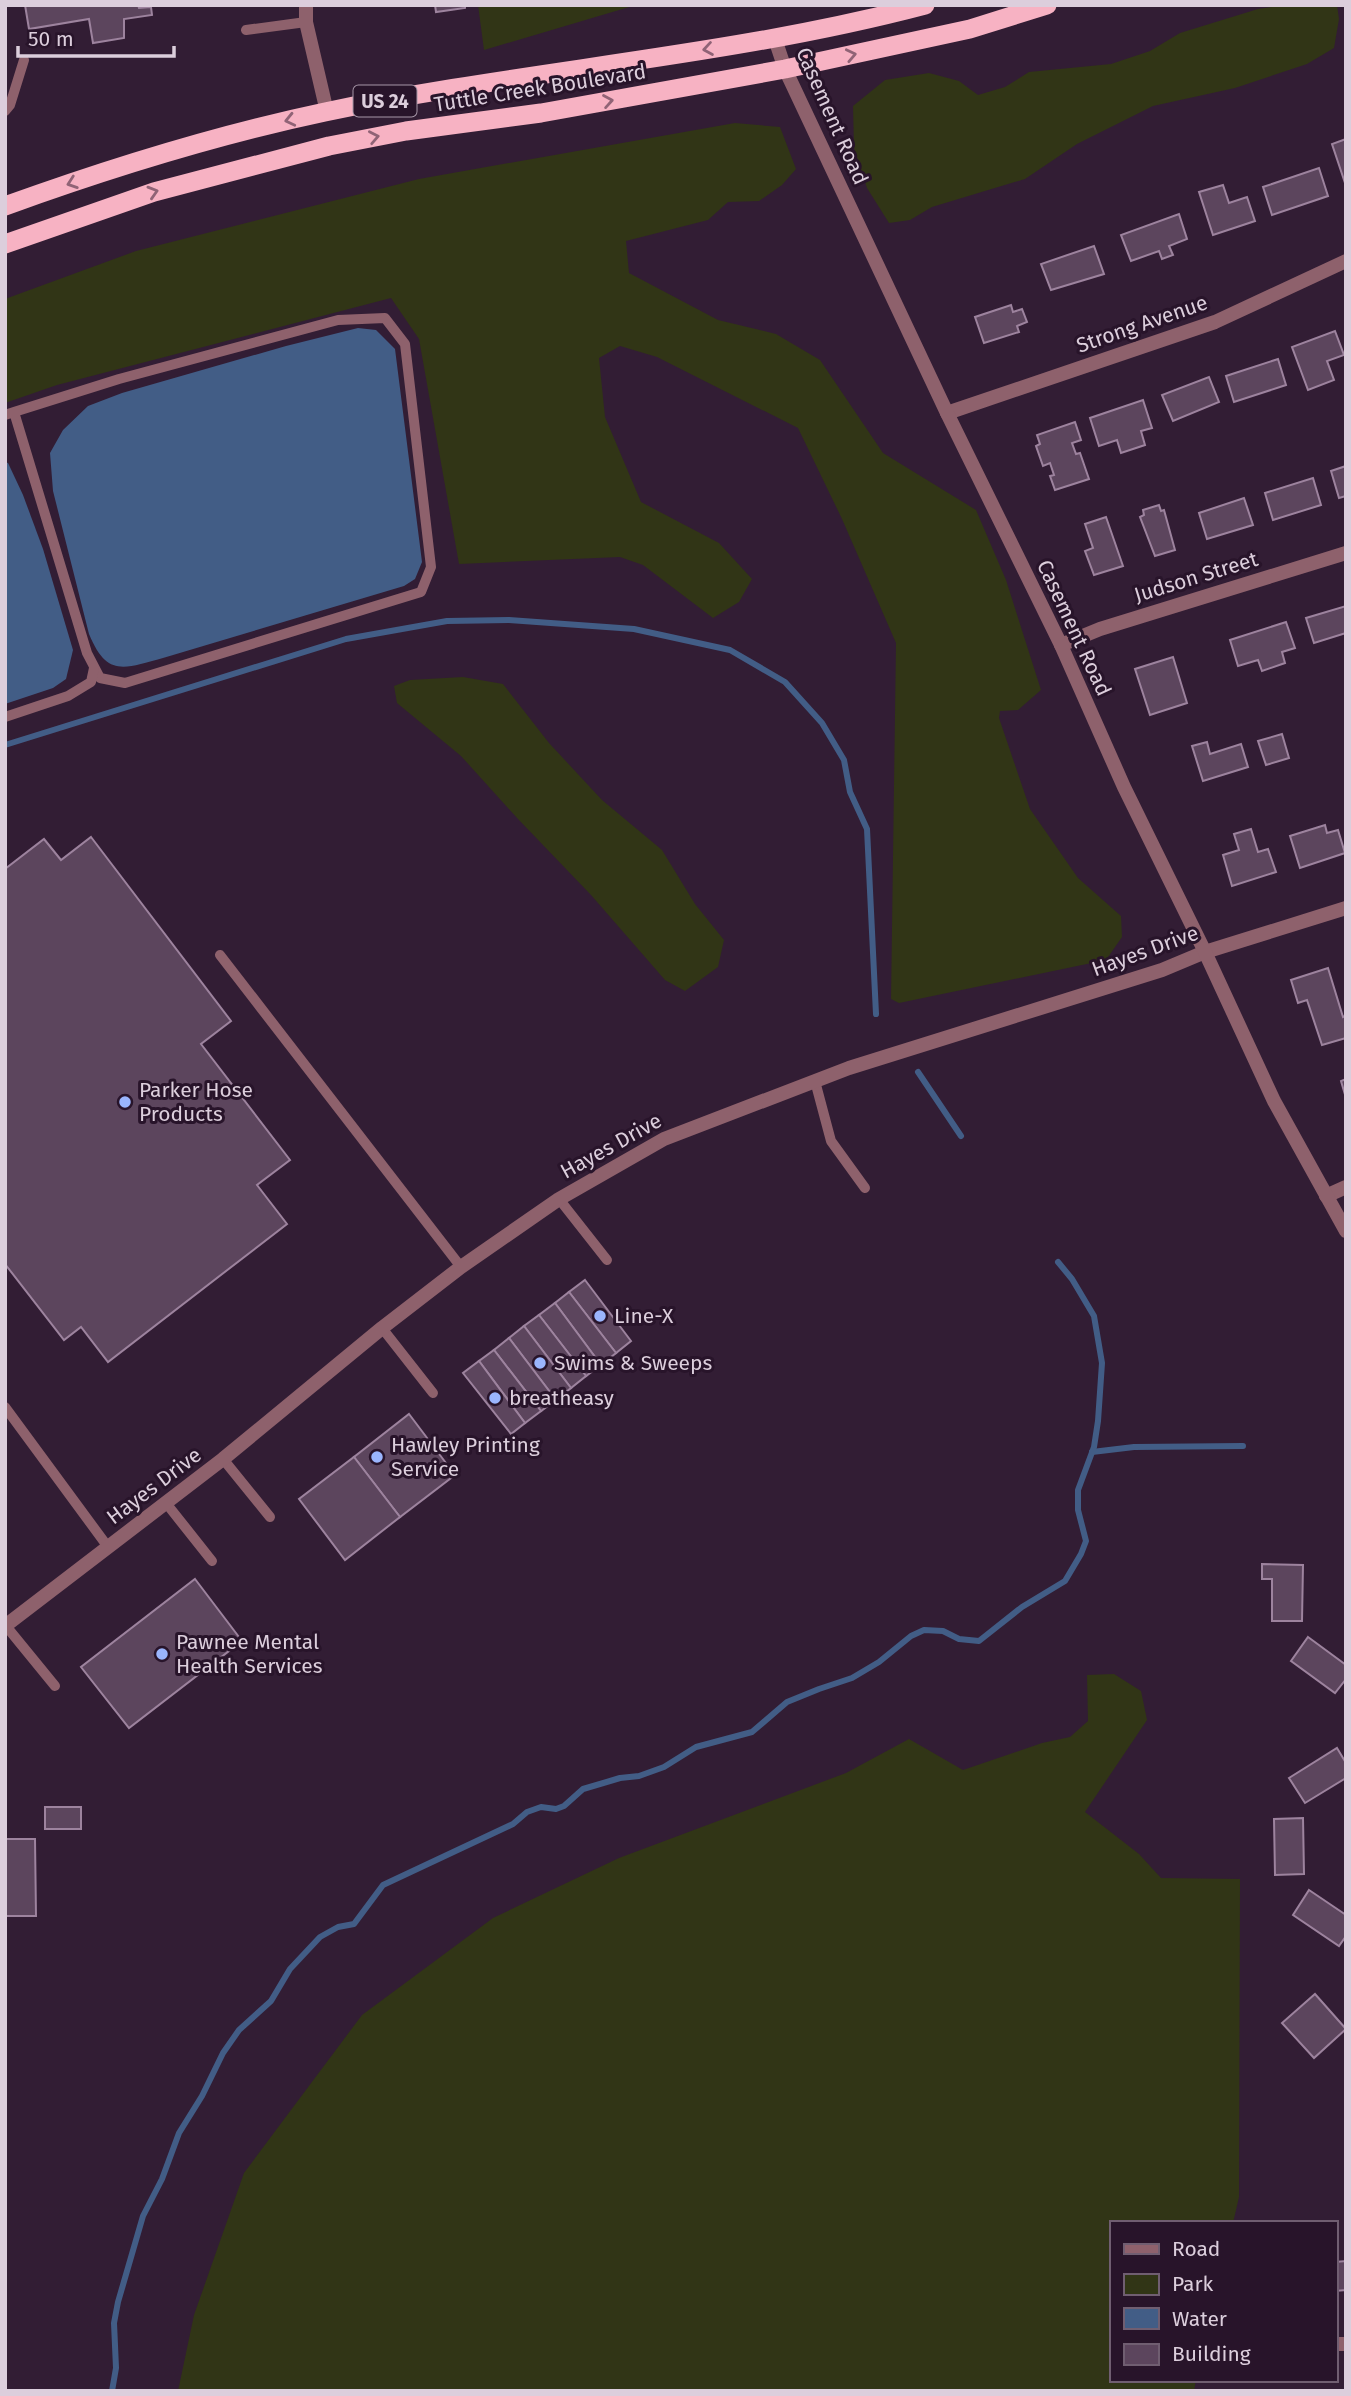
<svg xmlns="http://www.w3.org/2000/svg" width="1351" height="2396" viewBox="0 0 1351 2396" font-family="'Fira Sans',sans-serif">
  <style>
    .green { fill: #313516 }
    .water { fill: #425d86 }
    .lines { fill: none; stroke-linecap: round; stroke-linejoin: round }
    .stream { stroke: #425d86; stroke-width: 6 }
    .building { fill: #5c455d; stroke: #9d839e; stroke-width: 2 }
    .service { stroke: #8e616c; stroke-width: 10 }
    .minor { stroke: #8e616c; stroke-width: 14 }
    .tertiary { stroke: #8e616c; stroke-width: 14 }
    .trunk { stroke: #f7b2c3; stroke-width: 19 }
    .oneway { stroke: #906376 }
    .poi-dot { fill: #9ab5fd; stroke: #28142a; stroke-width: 2.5 }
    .labels { text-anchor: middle; stroke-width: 6; stroke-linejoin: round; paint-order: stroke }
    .shield { fill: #28142a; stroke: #a696a7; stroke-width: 2 }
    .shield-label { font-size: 19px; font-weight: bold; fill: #dccedc }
    .street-label { font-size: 21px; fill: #dccedc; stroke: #28142a }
    .poi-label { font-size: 21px; fill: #dccedc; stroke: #28142a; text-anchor: start }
  </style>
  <rect width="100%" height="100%" fill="#321d34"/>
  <g class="green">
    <polygon points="478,5 636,5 484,50"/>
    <polygon points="1287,5 1337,5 1339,19 1334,48 1307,64 1235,88 1153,106 1077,144 1025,179 932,207 910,220 889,223 867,188 854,148 853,106 885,80 929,73 959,81 978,95 1005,87 1029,72 1111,64 1150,51 1180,33 1258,9"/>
    <polygon points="735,123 780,127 796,169 782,185 759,201 728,202 708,220 626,241 629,273 718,320 776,334 820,360 883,453 976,510 1006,580 1041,690 1018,710 1000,711 999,718 1030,809 1078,878 1121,916 1122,937 1106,960 899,1003 891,999 896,643 842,519 798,428 657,357 620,346 599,358 605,417 641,502 719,543 752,579 739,602 713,618 643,565 620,557 459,564 419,339 391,298 57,385 5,403 5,299 136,251 419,179"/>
    <polygon points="463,677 503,684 549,743 602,800 662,850 695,904 724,940 718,967 685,991 665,980 591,895 518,819 461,756 397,703 394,686 410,680"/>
    <polygon points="1114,1674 1141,1691 1147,1720 1085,1812 1139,1854 1161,1878 1240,1879 1239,2197 1233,2223 1111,2223 1111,2380 1196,2380 1194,2391 178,2391 194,2315 244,2173 362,2015 493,1918 619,1858 846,1773 909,1739 963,1770 1042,1743 1070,1737 1088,1721 1087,1675"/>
  </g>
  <g class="water">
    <path d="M358,328l18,2 19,19 27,213 -7,17 -11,7 -241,72c-40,11 -56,19 -74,-24l-36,-143 -3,-38 13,-23 25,-24 34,-13 164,-47z"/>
    <polygon points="5,462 8,463 23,495 43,549 73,650 66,679 53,688 5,704"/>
  </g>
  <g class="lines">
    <g class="stream">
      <polyline points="5,745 346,639 447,621 509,620 634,629 730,650 785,682 822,723 844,760 850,792 867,829 876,1014"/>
      <polyline points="918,1072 961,1136"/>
      <polyline points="1092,1452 1134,1447 1243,1446"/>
      <polyline points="112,2391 116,2368 114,2323 118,2302 143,2216 162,2179 179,2133 202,2096 223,2053 239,2030 271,2001 290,1969 320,1937 338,1927 354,1924 383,1885 513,1824 527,1812 541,1807 556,1809 564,1806 583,1789 620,1778 639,1776 664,1767 696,1747 752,1732 787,1702 819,1689 852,1678 879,1662 911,1636 924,1630 943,1631 959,1639 979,1641 1022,1607 1065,1581 1081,1554 1086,1541 1078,1510 1078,1490 1094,1447 1098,1421 1102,1363 1094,1316 1072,1279 1058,1262"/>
    </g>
  </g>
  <g class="building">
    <polygon points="25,5 138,5 139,8 151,7 152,15 124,19 124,38 93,43 89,19 29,29"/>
    <polygon points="435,5 465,5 465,8 436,12"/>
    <polygon points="1346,139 1346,186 1332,144"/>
    <polygon points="1319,168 1328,196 1272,215 1263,187"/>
    <polygon points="1223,185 1229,203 1247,197 1255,221 1213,235 1199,192"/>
    <polygon points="1179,214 1187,239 1169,246 1173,255 1162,259 1159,251 1131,261 1121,235"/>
    <polygon points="1094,246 1104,274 1051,290 1041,264"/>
    <polygon points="1011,305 1013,312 1022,309 1027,322 1017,326 1019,332 984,343 975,317"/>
    <polygon points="1335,331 1344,355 1327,361 1334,380 1308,390 1292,347"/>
    <polygon points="1278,359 1286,385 1234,402 1226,376"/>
    <polygon points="1209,377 1219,402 1173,421 1162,395"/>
    <polygon points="1143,400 1152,428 1141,431 1145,445 1121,453 1117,440 1099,446 1090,418"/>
    <polygon points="1075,422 1081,440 1072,443 1076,454 1080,453 1089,479 1055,490 1050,476 1054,475 1050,463 1043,466 1036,446 1040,444 1037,435"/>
    <polygon points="1346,466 1346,496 1339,498 1331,471"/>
    <polygon points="1313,478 1321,505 1273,520 1265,493"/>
    <polygon points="1244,498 1253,525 1207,539 1199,513"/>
    <polygon points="1159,505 1161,511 1164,510 1175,550 1155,556 1140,517 1144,515 1143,510"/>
    <polygon points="1106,517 1123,566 1094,575 1085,551 1093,548 1085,524"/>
    <polygon points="1346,606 1346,633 1314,643 1306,618"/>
    <polygon points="1286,622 1295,648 1282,652 1285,663 1262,671 1258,660 1238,666 1230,640"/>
    <polygon points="1173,657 1187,703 1150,715 1135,669"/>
    <polygon points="1282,734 1289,758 1266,765 1258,741"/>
    <polygon points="1207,742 1210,754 1241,744 1248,767 1203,781 1192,746"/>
    <polygon points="1325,825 1327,833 1338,830 1345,853 1300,868 1290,836"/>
    <polygon points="1251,829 1258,852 1268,849 1276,872 1232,886 1223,855 1239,850 1234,834"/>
    <polygon points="91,837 231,1021 201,1044 290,1160 257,1185 287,1224 108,1362 81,1327 64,1340 5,1264 5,869 44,839 61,860"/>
    <polygon points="1328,968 1343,1017 1345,1016 1346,1018 1346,1038 1322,1045 1307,1000 1298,1003 1291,980"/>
    <polygon points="1346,1079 1346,1098 1341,1081"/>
    <polygon points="585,1280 631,1341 616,1353 569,1292"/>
    <polygon points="569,1292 616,1353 601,1365 555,1303"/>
    <polygon points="555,1303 601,1365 586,1376 539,1315"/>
    <polygon points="539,1315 586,1376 571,1388 524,1326"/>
    <polygon points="524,1326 571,1388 556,1400 509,1338"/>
    <polygon points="509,1338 556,1400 541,1411 494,1350"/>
    <polygon points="494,1350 541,1411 525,1423 479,1361"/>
    <polygon points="479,1361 525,1423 511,1434 463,1373"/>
    <polygon points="409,1414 455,1475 400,1517 354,1457"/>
    <polygon points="354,1457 400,1517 345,1560 299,1499"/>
    <polygon points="1262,1564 1303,1565 1302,1621 1272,1621 1272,1579 1262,1579"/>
    <polygon points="195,1579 242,1641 129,1728 81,1667"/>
    <polygon points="1308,1637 1346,1665 1346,1679 1335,1693 1291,1661"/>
    <polygon points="1337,1748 1346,1763 1346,1778 1305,1803 1289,1778"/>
    <rect x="45" y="1807" width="36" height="22"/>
    <polygon points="1303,1818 1304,1874 1275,1875 1274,1819"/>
    <polygon points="5,1839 35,1839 36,1916 5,1916"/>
    <polygon points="1309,1890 1346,1915 1346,1936 1339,1946 1293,1915"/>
    <polygon points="1315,1994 1346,2029 1314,2058 1282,2023"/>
    <polygon points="1346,2261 1346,2290 1335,2291 1335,2262"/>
  </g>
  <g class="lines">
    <g class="service">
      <polyline points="246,30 306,22"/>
      <polyline points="5,111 10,105 24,60"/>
      <polyline points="5,415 14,412 119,379 338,320 385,318 405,344 431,567 421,592 125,683 100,678 87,653 14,412"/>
      <polyline points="5,717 68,696 91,682 94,668"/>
      <polyline points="220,955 461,1267"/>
      <polyline points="815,1081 831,1141 865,1188"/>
      <polyline points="559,1199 607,1260"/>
      <polyline points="382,1328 433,1393"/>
      <polyline points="5,1407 108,1547"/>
      <polyline points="223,1459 270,1517"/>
      <polyline points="166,1503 212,1561"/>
      <polyline points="6,1626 55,1686"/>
    </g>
    <g class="minor">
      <polyline points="306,5 306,22 327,112"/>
      <polyline points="947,413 1215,322 1346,261"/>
      <polyline points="1061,645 1100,629 1346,553"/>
      <polyline points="1326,1196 1346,1187"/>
      <polyline points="5,1626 223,1459 382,1328 461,1267 559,1199 664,1139 849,1068 1162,970 1205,952 1346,908"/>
      <polyline points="1335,2344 1346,2344"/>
    </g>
    <polyline class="tertiary" points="775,39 785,69 947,413 1061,645 1124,787 1205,952 1274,1101 1346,1231"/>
    <g class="trunk">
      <path d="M5,206c105,-38 211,-71 320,-94 199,-42 403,-55 600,-107"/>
      <polyline points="5,244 154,192 329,146 406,131 541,113 785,69 970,29 1047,5"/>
    </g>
  </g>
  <defs><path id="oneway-chevron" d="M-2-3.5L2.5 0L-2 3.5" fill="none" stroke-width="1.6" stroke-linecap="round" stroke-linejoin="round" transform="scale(1.75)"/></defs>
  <g class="oneway">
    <use href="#oneway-chevron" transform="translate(708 49) rotate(171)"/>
    <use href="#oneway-chevron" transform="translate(851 55) rotate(-12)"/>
    <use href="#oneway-chevron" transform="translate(608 101) rotate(-10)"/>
    <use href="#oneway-chevron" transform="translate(290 120) rotate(167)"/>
    <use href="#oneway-chevron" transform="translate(374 137) rotate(-11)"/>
    <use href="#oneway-chevron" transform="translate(72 183) rotate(161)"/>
    <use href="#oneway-chevron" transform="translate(153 192) rotate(-17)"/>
  </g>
  <g class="poi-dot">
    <circle cx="125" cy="1102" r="7"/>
    <circle cx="600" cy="1316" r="7"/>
    <circle cx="540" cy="1363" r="7"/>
    <circle cx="495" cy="1398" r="7"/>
    <circle cx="377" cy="1457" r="7"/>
    <circle cx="162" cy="1654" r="7"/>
  </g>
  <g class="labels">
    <rect class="shield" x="353.5" y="85.5" width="63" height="31" rx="5"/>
    <g class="shield-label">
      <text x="385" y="108">US 24</text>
    </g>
    <g class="street-label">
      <text transform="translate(540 88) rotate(-9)" y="7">Tuttle Creek Boulevard</text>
      <text transform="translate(832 116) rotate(66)" y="7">Casement Road</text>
      <text transform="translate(1142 324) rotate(-19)" y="7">Strong Avenue</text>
      <text transform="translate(1196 577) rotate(-17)" y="7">Judson Street</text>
      <text transform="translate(1074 628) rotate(65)" y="7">Casement Road</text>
      <text transform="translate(1145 951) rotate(-20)" y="7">Hayes Drive</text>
      <text transform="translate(611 1146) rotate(-29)" y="7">Hayes Drive</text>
      <text transform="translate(154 1486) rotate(-37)" y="7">Hayes Drive</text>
    </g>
    <g class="poi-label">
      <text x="139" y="1097">Parker Hose<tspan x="139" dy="24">Products</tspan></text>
      <text x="614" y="1323">Line-X</text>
      <text x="554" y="1370">Swims &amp; Sweeps</text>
      <text x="509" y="1405">breatheasy</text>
      <text x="391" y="1452">Hawley Printing<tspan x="391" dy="24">Service</tspan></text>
      <text x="176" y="1649">Pawnee Mental<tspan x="176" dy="24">Health Services</tspan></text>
    </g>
  </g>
  <rect width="1351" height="2396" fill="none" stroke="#dccedc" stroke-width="14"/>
  <rect x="1110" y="2221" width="228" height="161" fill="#28142a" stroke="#705e71" stroke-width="2"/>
  <rect x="1124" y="2244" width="35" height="10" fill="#8e616c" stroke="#705e71" stroke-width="2"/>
  <text x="1172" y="2256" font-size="21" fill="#dccedc">Road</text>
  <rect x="1124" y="2274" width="35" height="21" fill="#313516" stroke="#705e71" stroke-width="2"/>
  <text x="1172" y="2291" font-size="21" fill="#dccedc">Park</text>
  <rect x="1124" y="2308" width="35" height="21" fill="#425d86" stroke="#705e71" stroke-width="2"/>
  <text x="1172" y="2326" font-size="21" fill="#dccedc">Water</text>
  <rect x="1124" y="2344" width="35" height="21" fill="#5c455d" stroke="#705e71" stroke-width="2"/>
  <text x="1172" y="2361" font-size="21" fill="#dccedc">Building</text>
  <path d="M18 46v10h156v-10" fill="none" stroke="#dccedc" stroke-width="3.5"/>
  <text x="28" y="46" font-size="21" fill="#dccedc" stroke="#28142a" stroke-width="5" paint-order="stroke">50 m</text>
</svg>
